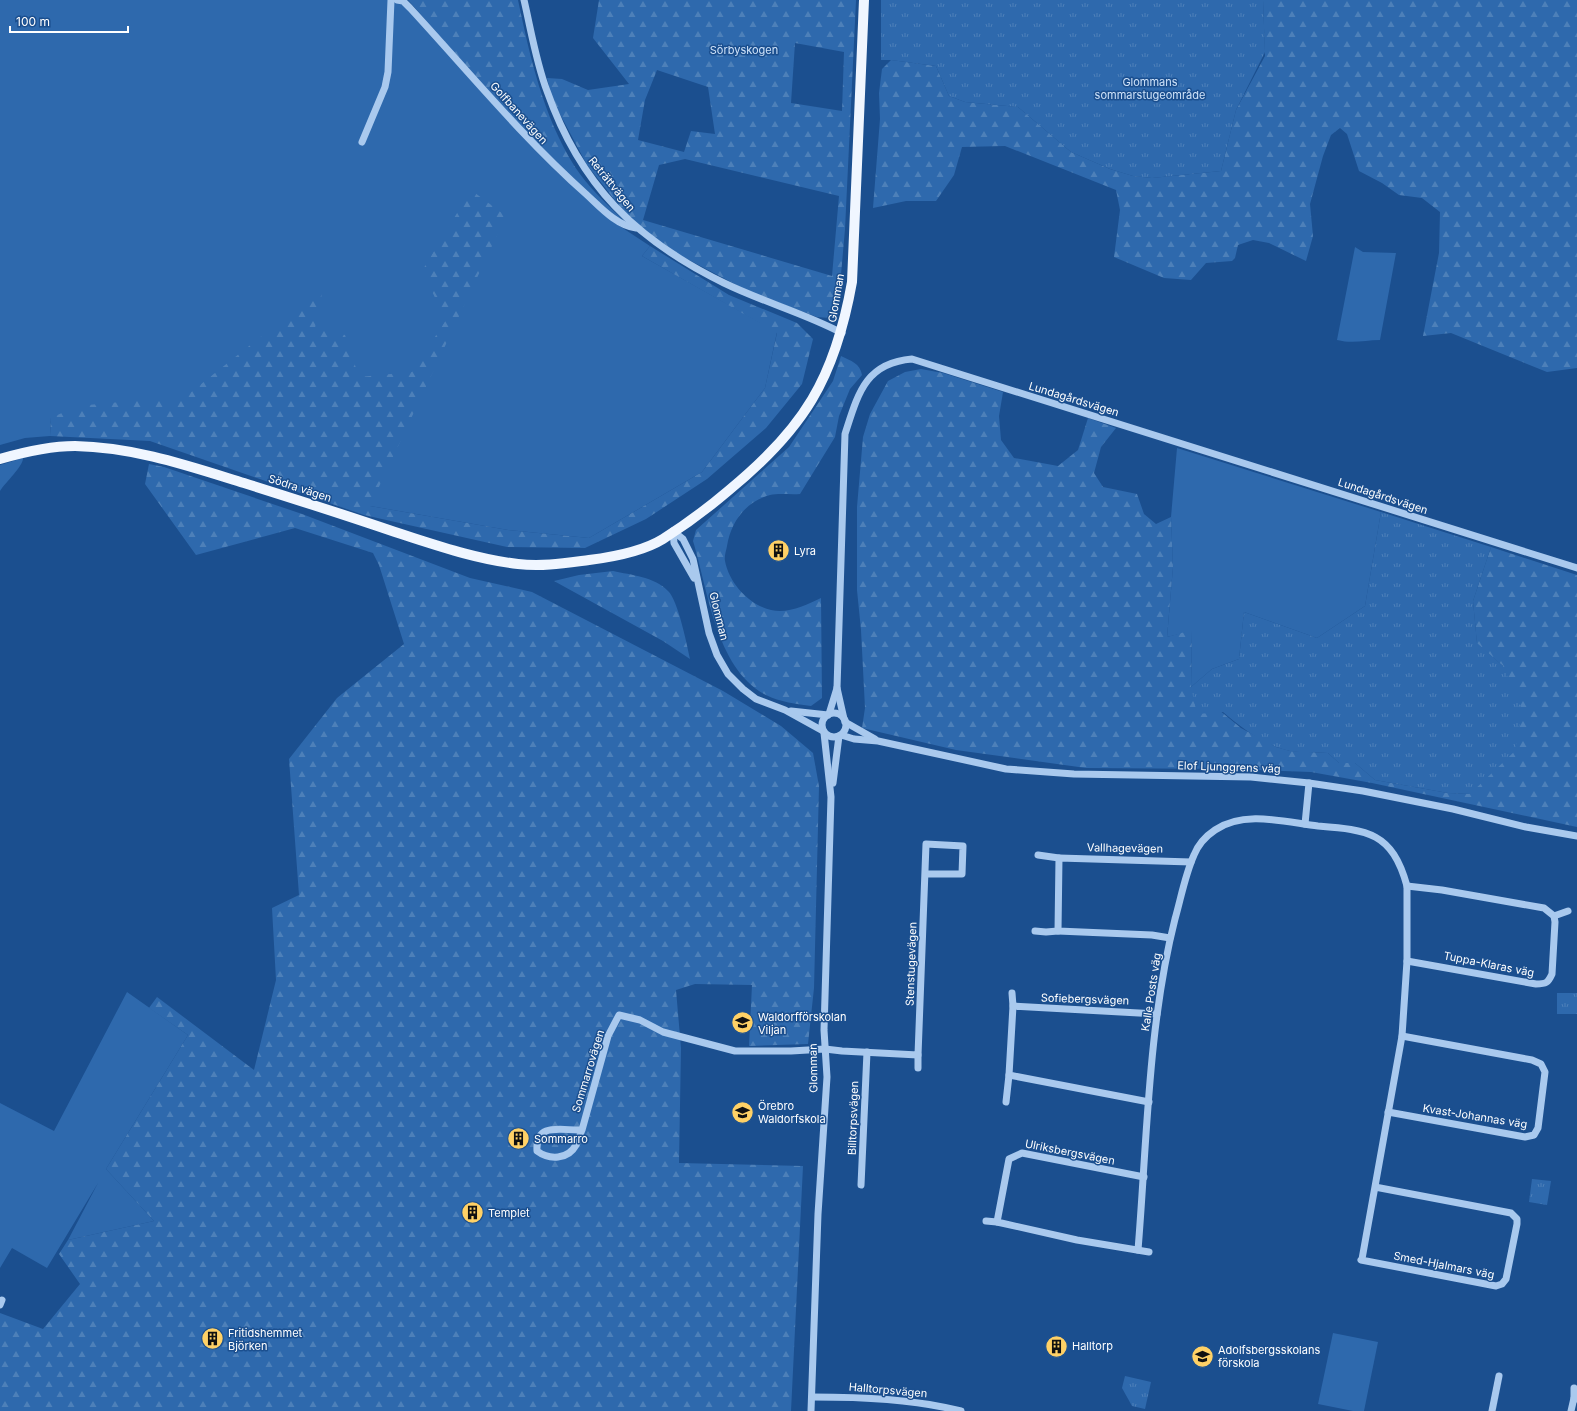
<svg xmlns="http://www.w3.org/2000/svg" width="1577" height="1411" viewBox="0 0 1577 1411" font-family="Inter,sans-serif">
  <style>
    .green { fill: #2e69ad }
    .forest { fill: url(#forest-firs); fill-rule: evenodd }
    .park { fill: url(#park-tufts) }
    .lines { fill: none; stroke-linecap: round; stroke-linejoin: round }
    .minor { stroke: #a9c9ee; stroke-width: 7 }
    .major { stroke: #f0f6ff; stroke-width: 10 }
    .labels { text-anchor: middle; stroke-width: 3; stroke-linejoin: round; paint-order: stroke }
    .park-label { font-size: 11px; fill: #cfe3fa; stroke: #1b4f8f }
    .street-label { font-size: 11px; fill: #fff; stroke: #1b4f8f }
    .poi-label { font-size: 11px; fill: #fff; stroke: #1b4f8f; text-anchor: start }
  </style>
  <defs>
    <pattern id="forest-firs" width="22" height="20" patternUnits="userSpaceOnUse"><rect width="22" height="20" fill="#2e69ad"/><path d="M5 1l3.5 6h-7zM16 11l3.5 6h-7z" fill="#4d80b9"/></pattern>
    <pattern id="park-tufts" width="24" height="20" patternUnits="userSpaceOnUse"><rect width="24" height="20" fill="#2e69ad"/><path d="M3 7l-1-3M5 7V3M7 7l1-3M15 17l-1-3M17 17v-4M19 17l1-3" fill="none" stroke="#4d80b9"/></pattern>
  </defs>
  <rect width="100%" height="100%" fill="#1b4f8f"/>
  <g class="green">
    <polygon points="0,0 406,0 429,23 537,146 556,171 612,221 650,246 642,256 777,332 765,388 702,472 589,538 508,530 370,506 150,434 51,418 50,436 25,438 0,445"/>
    <path d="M1355,247l8,5 33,1 -16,87c-15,0 -27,4 -43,0z"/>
    <polygon points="1177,448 1381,512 1365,606 1317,638 1244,612 1239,659 1212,669 1191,687 1192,631 1167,637 1173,567 1171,517"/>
    <path d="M23,458c1,7 -18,25 -23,33v-26z"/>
    <polygon points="127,992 188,1035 106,1169 154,1221 68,1240 98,1183 47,1268 12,1248 0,1268 0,1103 54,1131"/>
    <polygon points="1333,1333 1378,1342 1364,1411 1353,1411 1318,1404"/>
  </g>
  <g class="forest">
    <path d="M408,0h110c12,57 25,116 57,167 13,20 32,37 49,54l-11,-6 -63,-55z"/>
    <path d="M599,0h257l-11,229 -7,80 -1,4 -7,5 -13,-1 -69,-26 -78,-41 -37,-27 -46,-58 -35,-66 -5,-21 15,1 26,11 41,-6 -36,-46zM795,43l49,9 -2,59 -51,-8zM657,70l51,17 7,47 -24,-3 -7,21 -46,-12 7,-40zM685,159l154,37 -7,80 -189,-56 16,-55z"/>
    <polygon points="1263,0 1577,0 1577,368 1547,372 1451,333 1423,336 1439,253 1440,212 1422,198 1399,195 1382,183 1359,171 1347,134 1340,128 1331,135 1323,156 1310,204 1313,236 1306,261 1269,243 1253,240 1238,245 1235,258 1232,261 1206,263 1191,280 1164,278 1114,257 1120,210 1116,190 1005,146 962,147 954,175 936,201 906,201 873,208 880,119 879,93 882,69 891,60 936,66 949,96 965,102 1018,107 1071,152 1110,169 1133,176 1152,178 1221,171 1236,110 1265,56"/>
    <polygon points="471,190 506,216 370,506 508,530 589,538 702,472 765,388 777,333 642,256 650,246 729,295 797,323 813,339 802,384 766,428 707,479 646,519 585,548 507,547 364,515 150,441 50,436 51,418 77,406 186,396 301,305 322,293 315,328 345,335 359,377 412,372 446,320 422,271"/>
    <path d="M841,356c10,5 19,7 21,19l-12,14 -11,27 -4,21 -35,57c-9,1 -21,-1 -30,1 -25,7 -39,27 -43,51 -1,5 -3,11 -2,15 4,22 24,44 46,49 17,4 35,-5 50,-12l1,100 -11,8c-14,-2 -31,-4 -45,-11 -50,-26 -58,-105 -73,-154l3,-11 93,-83 44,-66z"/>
    <polygon points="921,369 943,373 1003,392 999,416 1001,440 1014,458 1058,466 1078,450 1088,418 1116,428 1101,447 1094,473 1103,487 1137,494 1144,514 1156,524 1171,517 1173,567 1167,637 1192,630 1191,687 1241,728 1276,747 1290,751 1328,753 1339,763 1355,763 1375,780 1448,793 1470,794 1503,666 1477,644 1473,601 1491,547 1577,575 1577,827 1372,783 1311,772 1230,769 1086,768 956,750 862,728 865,708 861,630 857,590 857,507 863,437 870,414 888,381 905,372"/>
    <polygon points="149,464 164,467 302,514 470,578 532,592 723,691 781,726 813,753 819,786 814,988 808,1044 749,1046 752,985 695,984 676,990 681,1048 679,1163 803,1166 791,1411 0,1411 0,1313 43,1329 80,1284 59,1254 68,1240 154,1221 106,1169 188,1035 149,1008 157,997 254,1070 276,980 272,908 299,895 289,759 337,698 404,644 379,565 373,553 295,528 196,555 145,484"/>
    <path d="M613,571c18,4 42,6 55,20 10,9 19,54 22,68l-27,-18 -109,-60 25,-6z"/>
  </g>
  <g class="park">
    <polygon points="881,0 1263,0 1265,52 1236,110 1221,171 1152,178 1133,176 1110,169 1071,152 1018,107 965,102 949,96 936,66 891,60 881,60"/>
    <path d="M1381,512l110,35 -18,54 4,42 26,23 19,44 -7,41 -45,43 -22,-1 -73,-13 -20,-17h-16l-11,-10c-12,-1 -26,0 -38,-2 -23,-4 -50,-24 -67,-39l-26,2 -6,-27 21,-18 27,-10 5,-47 73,26 48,-32z"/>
    <rect x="1557" y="993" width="20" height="21"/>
    <polygon points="1532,1179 1551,1181 1547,1205 1529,1202"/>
    <polygon points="1125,1376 1151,1382 1145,1409 1132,1406 1122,1388"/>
  </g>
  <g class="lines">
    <g class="minor">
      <path d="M397,0l6,1 7,7c58,63 112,129 177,187 13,12 30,31 49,33"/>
      <path d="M524,0c7,30 12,62 23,91 33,94 89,149 177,192 39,19 80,30 118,50"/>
      <polyline points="362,142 385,87 388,72 391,0"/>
      <polyline points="673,531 683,539 693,559 709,633 717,655 728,674 743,689 756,699 785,710 823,731"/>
      <polyline points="673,531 674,543 694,578"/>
      <polyline points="837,688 844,719"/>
      <polyline points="791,711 828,715"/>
      <circle cx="834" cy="725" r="12"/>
      <path d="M829,714l8,-26 8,-254c13,-40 20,-71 67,-75l665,209"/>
      <polyline points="845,722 875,739"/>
      <polyline points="841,735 854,739 878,741 1006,769 1074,774 1251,777 1309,783 1363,791 1453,809 1526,827 1577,836"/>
      <polyline points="833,783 839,736"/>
      <polyline points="1305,824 1309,783"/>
      <polyline points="1038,855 1059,858"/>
      <path d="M1407,886l35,4 102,18 10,8 1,6 -3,52c-4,9 -6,10 -16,10l-129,-23"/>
      <polyline points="1554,916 1568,911"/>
      <polyline points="1035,931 1046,932 1058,931"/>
      <polyline points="1170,938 1152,935 1058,931 1059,858 1191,862"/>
      <polyline points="1012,993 1013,1006"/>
      <polyline points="918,1055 918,1068"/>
      <polyline points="1006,1102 1009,1075"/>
      <polyline points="1149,1102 1009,1075 1013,1006 1157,1014"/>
      <polyline points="1388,1112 1525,1137 1534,1135 1538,1128 1545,1072 1541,1064 1532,1060 1402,1036"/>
      <path d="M582,1130c-2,4 -3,10 -6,15 -8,15 -27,15 -39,6 -2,-30 26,-20 45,-21l26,-94 11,-21 21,5 23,12 72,19h56l34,-2 17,2 76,4 8,-211 37,2 -1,28h-36"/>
      <polyline points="1144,1177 1022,1153 1009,1159 997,1222 1077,1240 1149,1252"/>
      <polyline points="861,1185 867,1052"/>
      <polyline points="986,1221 997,1222"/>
      <path d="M1138,1250c9,-109 10,-225 37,-331 6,-21 10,-44 19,-64 4,-10 12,-19 21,-25 29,-20 70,-8 103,-4 50,4 74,6 89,60v75l-5,75 -40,223 -1,1 135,26 6,-2 4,-5 11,-55v-5l-6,-6 -136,-26"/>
      <polyline points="0,1305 2,1300"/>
      <path d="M812,1397c51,0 100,2 149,14"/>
      <polyline points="1574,1398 1574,1388"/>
      <polyline points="811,1411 818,1214 827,1077 824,1030 831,797 824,733"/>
      <polyline points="1492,1411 1499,1376"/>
      <polyline points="1571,1411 1574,1398 1577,1399"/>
    </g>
    <path class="major" d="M0,459c24,-7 50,-13 75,-13 59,1 114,20 169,37 51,16 101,32 151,49 41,13 80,27 123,32 24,3 48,-1 71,-4 24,-3 53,-8 74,-21 22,-14 45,-31 65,-48 76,-62 107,-113 124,-209l12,-282"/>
  </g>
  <defs>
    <symbol id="building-disc" viewBox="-11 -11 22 22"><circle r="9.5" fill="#ffd166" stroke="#1b4f8f"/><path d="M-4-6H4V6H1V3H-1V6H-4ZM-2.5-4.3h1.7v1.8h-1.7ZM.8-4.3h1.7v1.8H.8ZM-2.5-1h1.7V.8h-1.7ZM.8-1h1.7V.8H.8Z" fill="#111"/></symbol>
    <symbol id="school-disc" viewBox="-11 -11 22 22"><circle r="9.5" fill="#ffd166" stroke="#1b4f8f"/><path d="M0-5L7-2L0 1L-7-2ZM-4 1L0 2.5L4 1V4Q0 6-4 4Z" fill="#111"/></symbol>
  </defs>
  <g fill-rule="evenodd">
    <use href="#building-disc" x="766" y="538" width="25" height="25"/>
    <use href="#school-disc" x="730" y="1010" width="25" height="25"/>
    <use href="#school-disc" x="730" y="1100" width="25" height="25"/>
    <use href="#building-disc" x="506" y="1126" width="25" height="25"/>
    <use href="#building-disc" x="460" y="1200" width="25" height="25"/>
    <use href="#building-disc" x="200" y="1326" width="25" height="25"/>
    <use href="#building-disc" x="1044" y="1334" width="25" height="25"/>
    <use href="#school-disc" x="1190" y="1344" width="25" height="25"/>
  </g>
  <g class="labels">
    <g class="park-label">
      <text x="744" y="54">Sörbyskogen</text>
      <text x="1150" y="86">Glommans<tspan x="1150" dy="13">sommarstugeområde</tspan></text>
    </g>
    <g class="street-label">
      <text transform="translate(519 113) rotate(48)" y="4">Golfbanevägen</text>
      <text transform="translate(612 184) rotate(51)" y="4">Reträttvägen</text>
      <text transform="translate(836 298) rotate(-80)" y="4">Glomman</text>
      <text transform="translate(1074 399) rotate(17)" y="4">Lundagårdsvägen</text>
      <text transform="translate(300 488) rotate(18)" y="4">Södra vägen</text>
      <text transform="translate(1383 496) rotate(18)" y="4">Lundagårdsvägen</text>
      <text transform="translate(719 616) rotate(76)" y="4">Glomman</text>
      <text transform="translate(1229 767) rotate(2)" y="4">Elof Ljunggrens väg</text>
      <text transform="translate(1125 848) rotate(1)" y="4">Vallhagevägen</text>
      <text transform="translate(911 964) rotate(-88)" y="4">Stenstugevägen</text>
      <text transform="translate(1489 964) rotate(11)" y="4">Tuppa-Klaras väg</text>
      <text transform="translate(1151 992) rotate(-81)" y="4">Kalle Posts väg</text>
      <text transform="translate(1085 999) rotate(2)" y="4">Sofiebergsvägen</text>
      <text transform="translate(813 1068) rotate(-91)" y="4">Glomman</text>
      <text transform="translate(588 1071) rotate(-73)" y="4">Sommarrovägen</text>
      <text transform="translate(1475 1116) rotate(9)" y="4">Kvast-Johannas väg</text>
      <text transform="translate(853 1118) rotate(-88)" y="4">Billtorpsvägen</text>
      <text transform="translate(1070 1152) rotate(11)" y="4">Ulriksbergsvägen</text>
      <text transform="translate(1444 1265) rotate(11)" y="4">Smed-Hjalmars väg</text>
      <text transform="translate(888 1390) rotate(5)" y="4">Halltorpsvägen</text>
    </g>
    <g class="poi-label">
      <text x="794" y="555">Lyra</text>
      <text x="758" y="1021">Waldorfförskolan<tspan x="758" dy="13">Viljan</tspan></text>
      <text x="758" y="1110">Örebro<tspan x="758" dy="13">Waldorfskola</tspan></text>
      <text x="534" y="1143">Sommarro</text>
      <text x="488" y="1217">Templet</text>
      <text x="228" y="1337">Fritidshemmet<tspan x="228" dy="13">Björken</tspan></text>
      <text x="1072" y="1350">Halltorp</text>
      <text x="1218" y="1354">Adolfsbergsskolans<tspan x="1218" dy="13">förskola</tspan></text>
    </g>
  </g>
  <path d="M10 26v6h118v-6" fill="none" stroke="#ffffff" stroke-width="2"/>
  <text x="16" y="26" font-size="12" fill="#ffffff" stroke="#1b4f8f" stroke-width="3" paint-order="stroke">100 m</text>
</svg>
